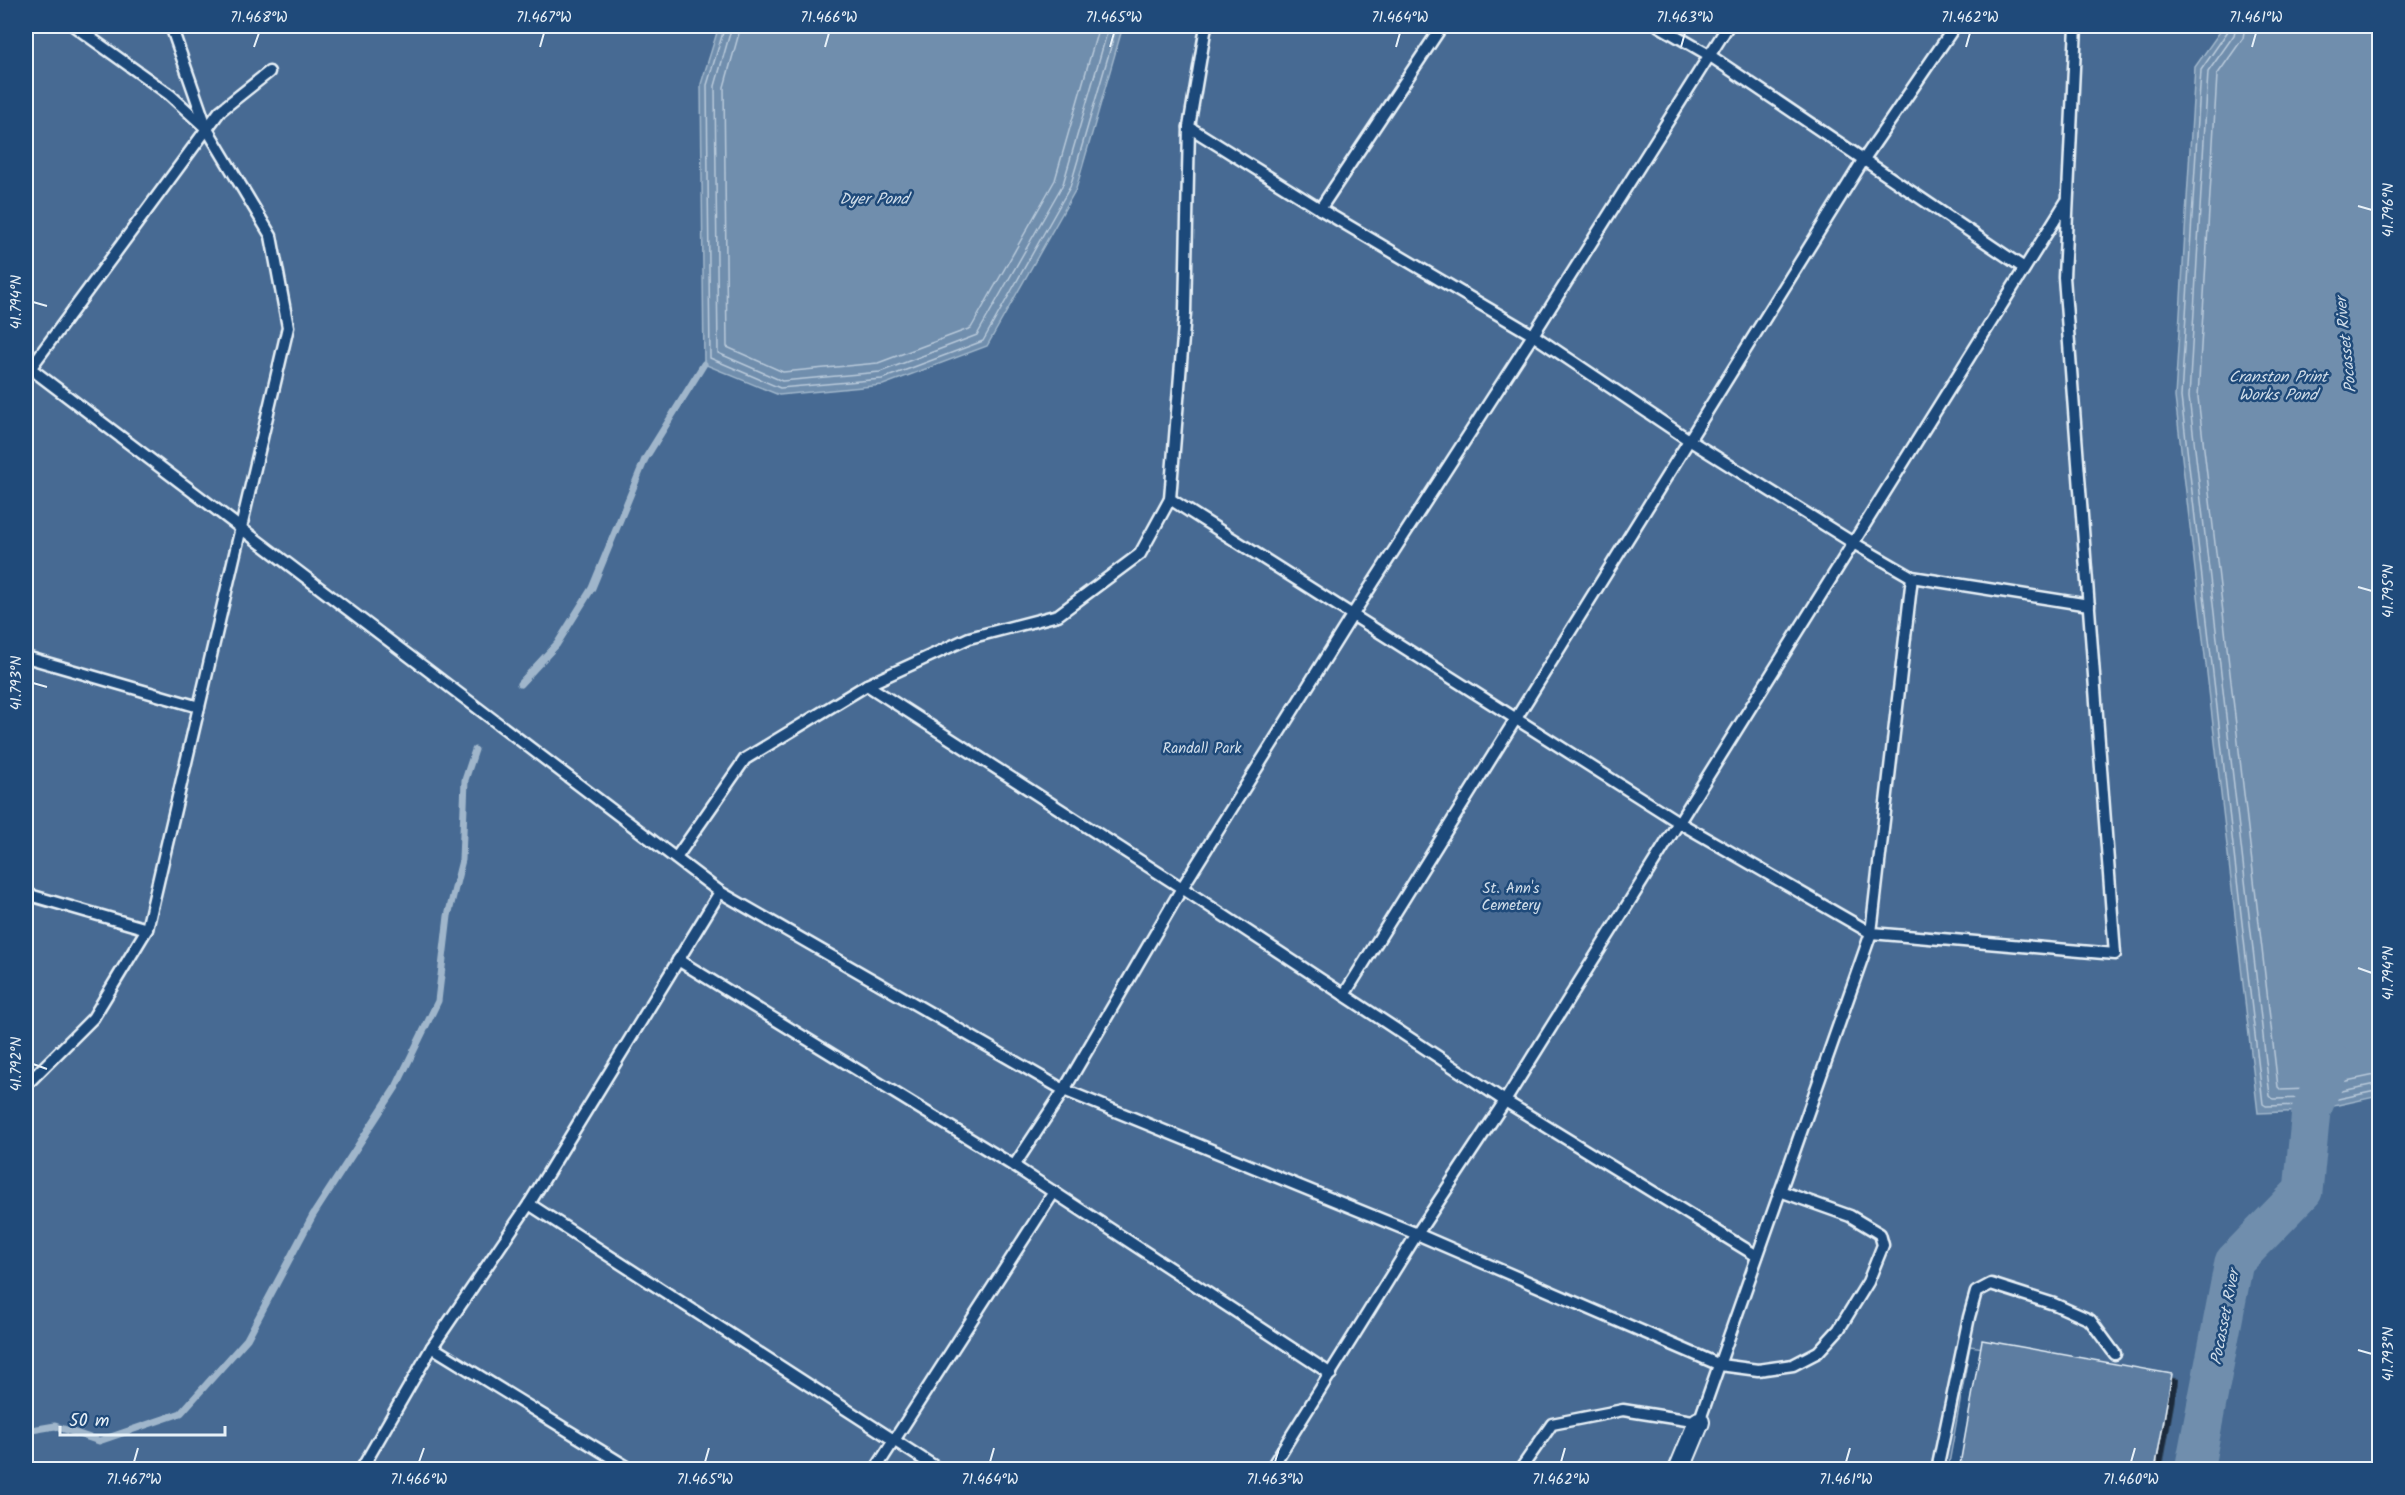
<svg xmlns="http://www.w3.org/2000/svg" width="2405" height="1495" viewBox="0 0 2405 1495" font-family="Kalam,sans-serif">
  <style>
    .green { fill: #476b93; stroke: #98aec6; stroke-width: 1.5 }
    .water { fill: #708ead; stroke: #a0b6cb; stroke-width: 1.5 }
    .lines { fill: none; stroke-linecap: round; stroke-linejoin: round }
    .shore { stroke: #b8c9da; stroke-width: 1.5 }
    .stream { stroke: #a0b6cb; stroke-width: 7 }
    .river { stroke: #708ead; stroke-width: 39 }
    .building { fill: #5d7da1; stroke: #e8f1f8; stroke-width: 1.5; filter: url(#shadow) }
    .lane-casing { stroke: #e8f1f8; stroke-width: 15 }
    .street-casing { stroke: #e8f1f8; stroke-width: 24 }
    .lane { stroke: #1f4a7a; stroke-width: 10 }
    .street { stroke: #1f4a7a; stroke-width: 20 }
    .ticks { fill: none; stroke: #e8f1f8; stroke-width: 2 }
    .labels { text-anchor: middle; stroke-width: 5; stroke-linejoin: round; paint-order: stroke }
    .park-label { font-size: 15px; fill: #d0dde9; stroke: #1f4a7a }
    .water-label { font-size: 16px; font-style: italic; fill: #d0dde9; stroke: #1f4a7a }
    .neatline { fill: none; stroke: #e8f1f8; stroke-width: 2 }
    .ticks-label { font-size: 15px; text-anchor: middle; fill: #e8f1f8 }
  </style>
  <defs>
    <filter id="shadow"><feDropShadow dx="5.5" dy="5.5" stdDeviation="0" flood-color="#0009"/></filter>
  </defs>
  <rect width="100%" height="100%" fill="#2b5482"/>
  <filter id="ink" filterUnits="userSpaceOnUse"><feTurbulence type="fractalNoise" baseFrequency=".0167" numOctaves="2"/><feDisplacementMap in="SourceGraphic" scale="12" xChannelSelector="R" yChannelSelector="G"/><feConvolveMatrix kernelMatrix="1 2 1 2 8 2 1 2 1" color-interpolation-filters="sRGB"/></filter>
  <g filter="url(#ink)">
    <polygon class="green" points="26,26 2379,26 2379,1469 2155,1469 2171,1374 1970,1346 1948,1469 26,1469"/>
    <g class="water">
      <polygon points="719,26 1123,26 1076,189 987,346 883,385 779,395 704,364 701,84"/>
      <polygon points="2224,26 2379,26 2379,1096 2311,1111 2258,1113 2175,397 2195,67"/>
    </g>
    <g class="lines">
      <g class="shore">
        <polyline points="725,26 707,85 710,358 780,388 882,379 983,341 1070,187 1117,26"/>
        <polyline points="732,26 715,86 718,353 782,381 880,372 977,335 1063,184 1109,26"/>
        <polyline points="741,26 724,87 727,347 783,372 878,363 971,328 1055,180 1099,26"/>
        <polyline points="2229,26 2228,31 2201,70 2181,397 2263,1104 2266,1106 2310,1105 2380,1090"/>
        <polyline points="2236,26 2234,35 2208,72 2189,397 2270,1096 2273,1099 2309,1098 2380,1083"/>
        <polyline points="2245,26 2243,38 2217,75 2198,397 2278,1087 2281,1090 2308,1089 2380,1074"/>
      </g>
      <g class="stream">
        <polyline points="520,684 557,644 592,588 645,459 704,364"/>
        <polyline points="26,1431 55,1426 99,1441 181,1413 247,1339 313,1215 396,1087 438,1001 448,916 462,860 465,780 475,750"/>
      </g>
      <polyline class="river" points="2194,1470 2234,1262 2303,1191 2311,1111 2332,1063"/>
    </g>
    <polygon class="building" points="1982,1340 2172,1374 2155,1470 1959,1470"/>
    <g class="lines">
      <defs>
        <g id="lane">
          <polyline points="74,26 170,95 205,127"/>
          <polyline points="1206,26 1189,127 1320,209 1533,335 1689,440 1855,544 1912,577 2089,605"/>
          <polyline points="1659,26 1709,55 2024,268"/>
          <polyline points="1320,209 1442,26"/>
          <polyline points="26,365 720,892 1064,1090 1417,1234 1720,1365 1758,1370 1793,1365 1818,1352 1839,1329 1868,1282 1883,1245 1880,1234 1850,1216 1780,1191"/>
          <polyline points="26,374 220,111 269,72"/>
          <polyline points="1170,499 1680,823 1871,933 2115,954 2064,277 2076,26"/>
          <polyline points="26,657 199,707"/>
          <polyline points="867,685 1182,888 1505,1101 1757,1256"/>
          <polyline points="676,858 745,759 867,685 969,638 1058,615 1140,554 1170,499 1185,313 1189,127"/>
          <polyline points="26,894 147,929"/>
          <polyline points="678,960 1014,1166 1331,1374"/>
          <polyline points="1344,995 1864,159 1955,26"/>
          <polyline points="26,1081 31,1080 93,1018 147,929 288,327 271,236 207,129 171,26"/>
          <polyline points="1014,1166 1064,1090 1182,888 1353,614 1533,335 1728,26"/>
          <polyline points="529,1204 940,1470"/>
          <polyline points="432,1347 632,1470"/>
          <polyline points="361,1470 432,1347 529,1204 720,892"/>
          <polyline points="875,1470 1054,1192"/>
          <polyline points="1270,1470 1417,1234 1505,1101 2066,202"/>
          <polyline points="1520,1470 1552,1424 1623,1410 1699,1422 1871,933 1912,577"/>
          <polyline points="1937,1470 1969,1317 1976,1292 1991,1284 2054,1304 2090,1320 2115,1354"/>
        </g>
        <polyline id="street" points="1679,1470 1699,1422"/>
      </defs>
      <use href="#lane" class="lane-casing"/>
      <use href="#street" class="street-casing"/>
      <use href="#lane" class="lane"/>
      <use href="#street" class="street"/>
    </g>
  </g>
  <path class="ticks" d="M254,47l5,-14M540,47l4,-14M825,47l4,-14M1110,47l4,-14M1396,47l4,-14M1681,47l4,-14M1966,47l4,-14M2252,47l4,-14M2358,206l14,4M33,302l14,4M2358,587l14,4M33,683l14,4M2358,968l14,5M33,1064l14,5M2358,1350l14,4M134,1462l4,-14M419,1462l5,-14M705,1462l4,-14M990,1462l4,-14M1275,1462l4,-14M1561,1462l4,-14M1846,1462l4,-14M2131,1462l4,-14"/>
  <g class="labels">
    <g class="park-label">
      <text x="1202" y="753">Randall Park</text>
      <text x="1511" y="893">St. Ann's<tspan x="1511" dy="17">Cemetery</tspan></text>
    </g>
    <g class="water-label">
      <text x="874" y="204">Dyer Pond</text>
      <text transform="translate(2345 345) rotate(-96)" y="6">Pocasset River</text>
      <text x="2278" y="382">Cranston Print<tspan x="2278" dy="18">Works Pond</tspan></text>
      <text transform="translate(2224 1317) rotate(-79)" y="6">Pocasset River</text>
    </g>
  </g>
  <rect width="2405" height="1495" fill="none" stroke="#1f4a7a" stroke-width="66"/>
  <path d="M60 1426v9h165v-9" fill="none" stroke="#e8f1f8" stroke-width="3"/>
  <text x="69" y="1426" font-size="18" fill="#e8f1f8" stroke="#1f4a7a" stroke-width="4.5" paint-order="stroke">50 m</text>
  <rect x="33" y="33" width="2339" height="1429" class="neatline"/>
  <g class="ticks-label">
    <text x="259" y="22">71.468°W</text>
    <text x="544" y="22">71.467°W</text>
    <text x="829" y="22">71.466°W</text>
    <text x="1114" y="22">71.465°W</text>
    <text x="1400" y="22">71.464°W</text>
    <text x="1685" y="22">71.463°W</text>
    <text x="1970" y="22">71.462°W</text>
    <text x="2256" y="22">71.461°W</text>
    <text transform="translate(2388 210) rotate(-90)" y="5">41.796°N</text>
    <text transform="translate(16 302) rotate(-90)" y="5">41.794°N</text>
    <text transform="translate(2388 591) rotate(-90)" y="5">41.795°N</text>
    <text transform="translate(16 683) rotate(-90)" y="5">41.793°N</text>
    <text transform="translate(2388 973) rotate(-90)" y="5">41.794°N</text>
    <text transform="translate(16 1064) rotate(-90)" y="5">41.792°N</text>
    <text transform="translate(2388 1354) rotate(-90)" y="5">41.793°N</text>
    <text x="134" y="1484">71.467°W</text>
    <text x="419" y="1484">71.466°W</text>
    <text x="705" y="1484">71.465°W</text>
    <text x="990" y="1484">71.464°W</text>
    <text x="1275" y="1484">71.463°W</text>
    <text x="1561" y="1484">71.462°W</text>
    <text x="1846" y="1484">71.461°W</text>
    <text x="2131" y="1484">71.460°W</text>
  </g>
</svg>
